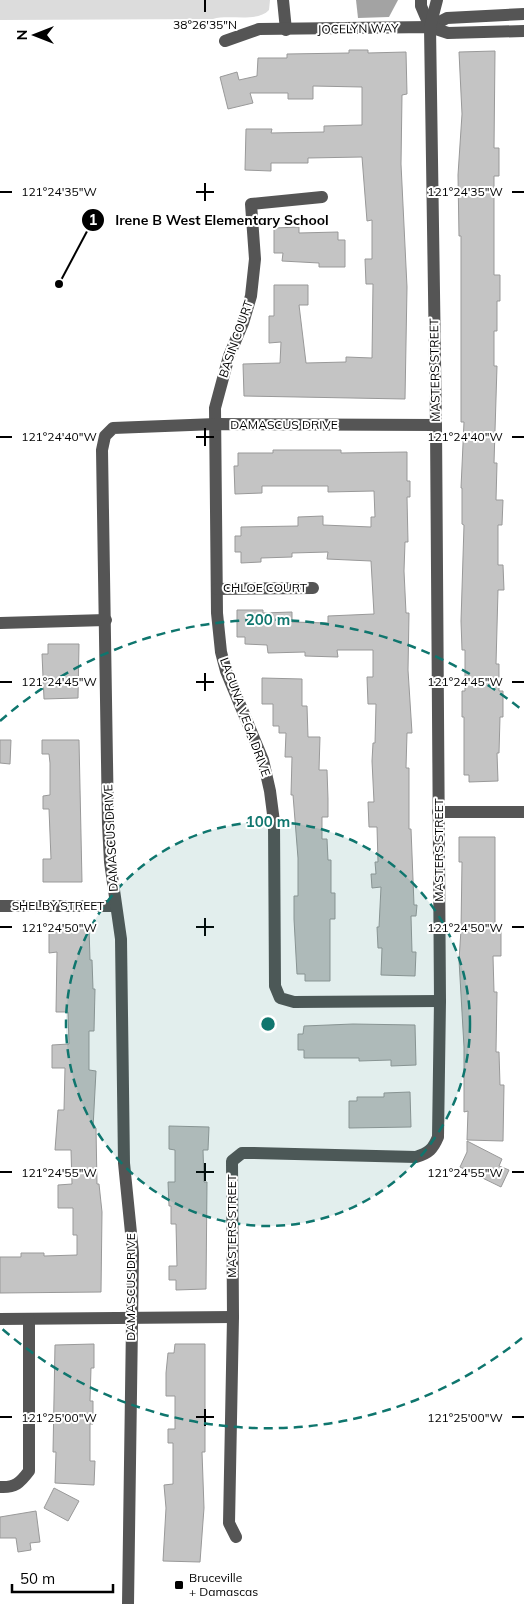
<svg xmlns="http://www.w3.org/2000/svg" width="524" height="1604" viewBox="0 0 524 1604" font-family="Mulish,sans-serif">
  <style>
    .green { fill: #dcdcdc }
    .water { fill: #a3a3a3 }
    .building { fill: #c4c4c4; stroke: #999 }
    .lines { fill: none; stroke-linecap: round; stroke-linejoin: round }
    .minor { stroke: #555; stroke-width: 12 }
    .ticks { fill: none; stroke: #000; stroke-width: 2 }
    .ring { fill: none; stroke: #0f766e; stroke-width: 2.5; stroke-dasharray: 9 6 }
    .poi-dot { fill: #000; stroke: #fff; stroke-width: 2 }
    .labels { text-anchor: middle; stroke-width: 4; stroke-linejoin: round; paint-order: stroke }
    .street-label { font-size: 12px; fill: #000; stroke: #fff }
    .poi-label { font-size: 12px; fill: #000; stroke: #fff; text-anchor: start }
    .ticks-label { font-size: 12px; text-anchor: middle; fill: #000; stroke: #fff; stroke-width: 4; stroke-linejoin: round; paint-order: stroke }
    .centre { fill: #0f766e; stroke: #fff; stroke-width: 2.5 }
    .ring-label { font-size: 15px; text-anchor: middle; font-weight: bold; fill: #0f766e; stroke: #fff; stroke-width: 4; stroke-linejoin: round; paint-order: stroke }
    .leader { fill: none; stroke: #000; stroke-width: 2 }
    .callout-dot { fill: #000; stroke: #fff; stroke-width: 2 }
    .mark-label { font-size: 15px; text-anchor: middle; font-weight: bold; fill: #fff }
    .callout-label { font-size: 14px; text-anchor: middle; font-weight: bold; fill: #000; stroke: #fff; stroke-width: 4; stroke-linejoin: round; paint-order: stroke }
  </style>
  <rect width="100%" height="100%" fill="#fff"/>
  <path class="green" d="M0,0h270l-1,10c-12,13 -40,4 -56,9l-213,1z"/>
  <polygon class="water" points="356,0 398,0 389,17 358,18"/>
  <g class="building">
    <polygon points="349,50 368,50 368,53 406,52 407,94 402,95 401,164 407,287 405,399 244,396 243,364 280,363 281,342 269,343 269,316 274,316 274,285 308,285 308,305 299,305 306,363 346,362 346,357 372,358 373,284 366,284 365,259 372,259 372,220 367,221 362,157 308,158 308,163 271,163 271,171 245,170 246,129 272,129 271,133 324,132 324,126 362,125 362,87 313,86 313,99 288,99 288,93 250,93 253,103 228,109 220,77 237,72 239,80 257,76 258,58 287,58 287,54 349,53"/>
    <polygon points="495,51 494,148 499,148 499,176 494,176 494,275 500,275 500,301 497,301 497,331 494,331 494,366 497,366 494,463 497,463 496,500 503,500 502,525 498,525 498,565 503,565 504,590 498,590 496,664 499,664 499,691 503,691 503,717 500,717 499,753 497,753 498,781 469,782 469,775 464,775 464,717 462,717 462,691 465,691 465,650 462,650 461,621 464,525 462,524 462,488 461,488 464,422 461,422 461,236 459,236 458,175 462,114 459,52"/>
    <polygon points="299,227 299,233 338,232 338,240 345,240 345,267 319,267 319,263 282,261 283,253 274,253 274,228"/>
    <polygon points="273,450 341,450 341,453 407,452 407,481 410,481 410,497 407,497 408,542 405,542 404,571 406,613 409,613 408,670 412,733 407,733 406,768 409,768 409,829 411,829 414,905 417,905 416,916 411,916 412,952 416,952 415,976 381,975 382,948 378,948 377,927 379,927 381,887 372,888 371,874 376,874 375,862 378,862 377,827 369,827 368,802 374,802 372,761 373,743 375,743 376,704 368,704 367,677 373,677 373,650 337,650 338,657 305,656 305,652 268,653 267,645 245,644 245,637 237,637 237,610 263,610 263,613 292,612 292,622 328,623 328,616 374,614 371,561 327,559 328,552 292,553 292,557 261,558 261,562 241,563 241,552 235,552 235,536 241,536 241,527 298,526 298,517 323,516 323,525 371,527 371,517 375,517 374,491 328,492 328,486 262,486 262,493 235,494 234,466 238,466 238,453 273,453"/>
    <polygon points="48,644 79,644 78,698 44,699 42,654 48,654"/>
    <polygon points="262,678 302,679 302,706 307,706 308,737 320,737 319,770 327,770 328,799 328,817 322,817 322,839 327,839 328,860 331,860 331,893 335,893 335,919 330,919 330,981 305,981 305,974 297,974 294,919 294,896 298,896 298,858 293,795 291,795 292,757 285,757 286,733 279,733 279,726 273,726 273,704 262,704"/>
    <polygon points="0,740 11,740 10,764 0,763"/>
    <polygon points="42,740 79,740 82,882 43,882 43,859 51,859 49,809 43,809 43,796 50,795 50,763 49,754 42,754"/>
    <polygon points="459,837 495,837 495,931 501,931 501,956 493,956 494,992 497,992 496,1052 499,1052 500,1085 504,1085 503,1141 467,1140 468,1111 464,1112 464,1047 459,960 461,930 462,862 459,862"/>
    <polygon points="89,928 90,960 92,960 93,989 95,989 94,1031 89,1031 89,1070 96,1071 93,1128 96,1128 97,1184 99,1184 102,1212 101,1292 0,1293 0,1257 21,1257 21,1253 44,1253 44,1256 77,1255 77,1235 73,1235 73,1208 58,1208 58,1185 72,1184 71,1150 55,1150 58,1110 64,1110 65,1068 52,1068 52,1045 69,1044 68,1012 56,1012 57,952 49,953 49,929"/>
    <polygon points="353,1024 415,1025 416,1065 391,1066 391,1060 359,1061 359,1058 304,1058 304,1050 298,1050 298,1034 303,1034 304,1026"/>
    <polygon points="410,1092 411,1127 349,1128 349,1101 357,1101 357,1097 384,1097 384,1093"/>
    <polygon points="169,1126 209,1127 208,1150 203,1150 204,1182 207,1182 206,1289 176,1290 176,1280 169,1280 169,1266 177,1266 176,1224 171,1224 171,1206 169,1206 168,1182 175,1182 175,1150 169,1149"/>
    <polygon points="467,1141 502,1159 499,1166 509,1170 501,1187 460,1167 467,1152"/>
    <polygon points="94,1344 94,1368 91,1368 90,1401 93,1401 93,1424 90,1424 90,1461 95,1461 94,1485 55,1483 56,1452 53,1452 55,1345"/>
    <polygon points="175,1344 205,1344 205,1452 202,1452 204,1508 200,1562 163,1561 166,1508 164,1485 173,1484 173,1443 168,1443 168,1429 175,1429 175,1396 166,1396 166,1373 168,1353 174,1353"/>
    <polygon points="54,1488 79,1501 68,1521 44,1508"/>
    <polygon points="36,1511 40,1542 30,1543 31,1550 18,1552 16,1538 0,1538 0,1517"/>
  </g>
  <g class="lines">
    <g class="minor">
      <polyline points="283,0 286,30"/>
      <polyline points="421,0 421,6 430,27"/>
      <polyline points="430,27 447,18 524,14"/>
      <polyline points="225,41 259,29 430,27 448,33 524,31"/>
      <polyline points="322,197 251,204 255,259 251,296 243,323 229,356 215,408 217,613 221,652 226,671 263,760 270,791 274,822 275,986 280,998 294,1002 440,1001"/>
      <polyline points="217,589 313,588"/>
      <polyline points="0,623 106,620"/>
      <polyline points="438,812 524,812"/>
      <polyline points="0,906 115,906"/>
      <polyline points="0,1319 233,1317"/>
      <path d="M0,1487c15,1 20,-4 29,-16v-152"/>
      <path d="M236,1537l-7,-14 4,-206 -1,-156 10,-8h9l165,4c13,-4 17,-8 22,-20l2,-136 -4,-576 -6,-398 7,-27"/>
      <polyline points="128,1604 133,1253 124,1163 121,939 110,862 108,824 102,450 105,436 113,428 216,424 436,425"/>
    </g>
  </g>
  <path class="ticks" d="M205,0v12M205,183v18M0,192h12M196,192h18M512,192h12M205,428v18M0,437h12M196,437h18M512,437h12M205,673v18M0,682h12M196,682h18M512,682h12M205,918v18M0,927h12M196,927h18M512,927h12M205,1163v18M0,1172h12M196,1172h18M512,1172h12M205,1409v17M0,1417h12M196,1417h18M512,1417h12"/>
  <circle cx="268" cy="1024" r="202" fill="#0f766e" fill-opacity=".12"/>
  <g class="ring">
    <circle cx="268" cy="1024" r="202"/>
    <path d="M522 1338A404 404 0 0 1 0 1327M0 721A404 404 0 0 1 522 710"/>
  </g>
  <rect class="poi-dot" x="174" y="1580" width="10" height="10" rx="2.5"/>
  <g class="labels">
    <g class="street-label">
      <text transform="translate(358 29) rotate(-1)" y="4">JOCELYN WAY</text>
      <text transform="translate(236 339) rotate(-71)" y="4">BASIN COURT</text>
      <text transform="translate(435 370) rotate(-91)" y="4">MASTERS STREET</text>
      <text x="284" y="429">DAMASCUS DRIVE</text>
      <text x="265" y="592">CHLOE COURT</text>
      <text transform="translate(245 717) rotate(70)" y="4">LAGUNA VEGA DRIVE</text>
      <text transform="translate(111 838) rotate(-93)" y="4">DAMASCUS DRIVE</text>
      <text transform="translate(439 850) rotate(-90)" y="4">MASTERS STREET</text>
      <text x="58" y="910">SHELBY STREET</text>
      <text transform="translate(232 1226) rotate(-90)" y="4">MASTERS STREET</text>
      <text transform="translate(131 1287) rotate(-90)" y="4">DAMASCUS DRIVE</text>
    </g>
    <g class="poi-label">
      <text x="189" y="1582">Bruceville<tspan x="189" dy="14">+ Damascas</tspan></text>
    </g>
  </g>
  <g class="ticks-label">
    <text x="205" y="29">38°26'35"N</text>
    <text x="465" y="196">121°24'35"W</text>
    <text x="59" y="196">121°24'35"W</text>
    <text x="465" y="441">121°24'40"W</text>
    <text x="59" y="441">121°24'40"W</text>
    <text x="59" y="686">121°24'45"W</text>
    <text x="465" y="686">121°24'45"W</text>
    <text x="59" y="932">121°24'50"W</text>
    <text x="465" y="932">121°24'50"W</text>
    <text x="59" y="1177">121°24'55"W</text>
    <text x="465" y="1177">121°24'55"W</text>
    <text x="465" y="1422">121°25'00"W</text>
    <text x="59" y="1422">121°25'00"W</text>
  </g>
  <circle cx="268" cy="1024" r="8" class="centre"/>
  <g class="ring-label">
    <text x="268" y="625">200 m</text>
    <text x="268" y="827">100 m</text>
  </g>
  <path class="leader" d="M59 284L93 220"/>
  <g class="callout-dot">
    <circle cx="59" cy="284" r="5"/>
    <circle cx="93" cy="220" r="12"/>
  </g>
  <g class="mark-label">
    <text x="93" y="225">1</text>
  </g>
  <g class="callout-label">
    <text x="222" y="225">Irene B West Elementary School</text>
  </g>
  <g transform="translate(35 35) rotate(270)" stroke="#ffffff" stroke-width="4" paint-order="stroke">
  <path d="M0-4L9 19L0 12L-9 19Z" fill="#000000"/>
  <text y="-8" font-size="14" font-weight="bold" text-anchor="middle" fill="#000000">N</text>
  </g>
  <path d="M12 1584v8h101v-8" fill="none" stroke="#000000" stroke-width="2.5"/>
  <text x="20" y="1584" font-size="15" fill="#000000" stroke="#ffffff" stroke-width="4" paint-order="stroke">50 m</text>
</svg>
